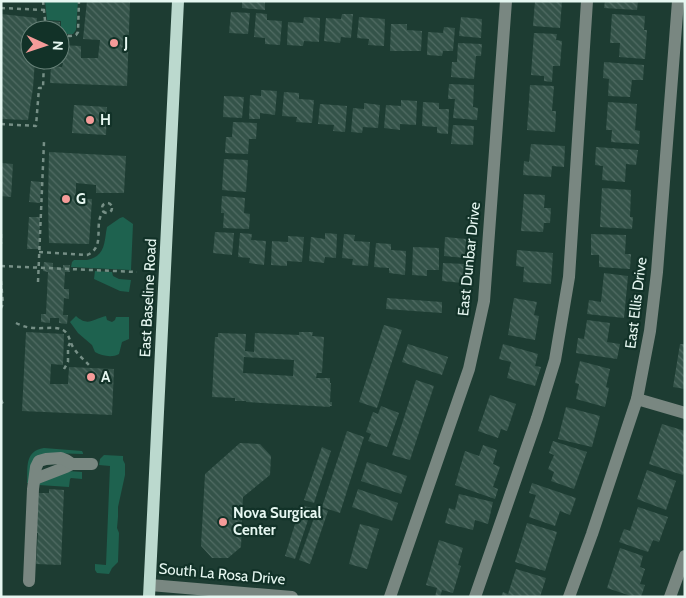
<svg xmlns="http://www.w3.org/2000/svg" width="686" height="598" viewBox="0 0 686 598" font-family="Cabin,sans-serif">
  <style>
    .grass { fill: #1e624f }
    .building { fill: url(#building-back-hatch); fill-rule: evenodd }
    .lines { fill: none; stroke-linecap: round; stroke-linejoin: round }
    .path { stroke: #768f86; stroke-width: 2.5; stroke-dasharray: 4 4; stroke-linecap: butt }
    .minor { stroke: #798781; stroke-width: 12 }
    .major { stroke: #bbd9ce; stroke-width: 12 }
    .poi-dot { fill: #f59b99; stroke: #123228; stroke-width: 2 }
    .labels { text-anchor: middle; stroke-width: 4.5; stroke-linejoin: round; paint-order: stroke }
    .poi-label { font-size: 15px; font-weight: bold; fill: #e6f7f1; stroke: #123228; text-anchor: start }
    .street-label { font-size: 15px; fill: #e6f7f1; stroke: #123228 }
  </style>
  <defs>
    <pattern id="building-back-hatch" width="6" height="6" patternUnits="userSpaceOnUse" patternTransform="scale(1.25)"><rect width="6" height="6" fill="#345349"/><path d="M-1 5l2 2M0 0l6 6M5-1l2 2" fill="none" stroke="#516c64"/></pattern>
  </defs>
  <rect width="100%" height="100%" fill="#1d3c32"/>
  <g class="grass">
    <polygon points="45,1 78,1 76,30 73,34 61,34 61,21 47,20"/>
    <path d="M123,217l10,7 -2,46 -60,-3 1,-5 2,-2c5,0 9,0 13,0 19,-4 17,-18 20,-33l13,-9z"/>
    <polygon points="95,271 112,272 113,276 119,279 131,280 129,292 120,291 94,279"/>
    <path d="M76,316c12,11 17,3 30,0l1,4 5,2 3,-2 1,-3h13v22l-7,3 -3,12c-7,4 -17,2 -24,-2l-3,-7 -14,-12 -8,-11z"/>
    <path d="M44,448l38,3 1,2v1l-35,-1 -19,30h-2c1,-15 -3,-32 17,-35z"/>
    <polygon points="104,455 123,456 123,460 125,464 125,475 118,507 118,517 117,528 119,533 118,562 112,568 109,574 97,573 95,570 95,564 106,565 110,466 99,465 100,459"/>
    <polygon points="68,471 82,472 82,479 71,478 70,479 69,487 39,485 40,483"/>
  </g>
  <g class="building">
    <polygon points="87,1 130,1 127,86 50,83 51,66 62,67 63,63 54,62 54,60 60,60 60,45 81,46 81,58 98,58 100,40 83,39"/>
    <polygon points="242,1 265,1 265,10 242,8"/>
    <polygon points="535,1 562,1 560,28 533,26"/>
    <polygon points="605,1 638,1 637,10 604,8"/>
    <polygon points="231,12 250,13 248,34 229,33"/>
    <polygon points="256,13 267,14 267,20 282,21 280,45 265,44 265,38 254,37"/>
    <polygon points="1,14 37,18 36,30 30,30 30,60 35,60 33,88 28,120 1,119"/>
    <polygon points="342,14 353,14 351,38 341,37 340,43 324,41 326,18 341,19"/>
    <polygon points="612,14 645,16 644,30 647,30 645,59 619,57 620,43 610,43"/>
    <polygon points="304,17 320,18 319,42 304,41 303,46 287,45 288,22 303,23"/>
    <polygon points="359,17 385,19 384,46 368,45 369,39 357,38"/>
    <polygon points="461,17 482,19 481,38 459,36"/>
    <polygon points="49,21 60,22 60,30 49,30"/>
    <polygon points="391,24 407,24 407,30 422,31 421,51 390,51"/>
    <polygon points="444,27 455,28 453,51 443,51 442,56 427,55 428,32 443,33"/>
    <polygon points="534,33 557,34 556,40 562,41 560,66 553,66 552,82 544,81 544,76 531,75"/>
    <polygon points="458,43 482,44 481,56 476,56 474,79 451,77 452,62 457,62"/>
    <polygon points="604,62 644,65 643,80 632,80 630,97 608,96 609,79 603,78"/>
    <polygon points="449,84 474,85 473,107 478,108 477,120 453,118 455,99 448,99"/>
    <polygon points="530,85 554,86 552,111 556,111 555,132 527,130"/>
    <polygon points="261,90 277,91 275,115 260,113 260,119 249,119 250,95 261,96"/>
    <polygon points="284,92 299,93 299,99 314,100 312,123 296,122 297,117 282,116"/>
    <polygon points="224,96 244,97 242,118 223,117"/>
    <polygon points="401,100 417,101 416,125 400,124 400,130 384,128 386,105 401,106"/>
    <polygon points="423,102 439,103 439,109 449,109 448,134 437,133 437,127 422,126"/>
    <polygon points="608,102 637,104 635,130 640,131 639,144 611,142 612,130 606,130"/>
    <polygon points="364,103 380,105 378,128 363,127 362,133 351,132 353,108 364,109"/>
    <polygon points="320,104 347,106 345,132 333,131 334,125 318,124"/>
    <polygon points="74,105 107,107 106,135 72,133"/>
    <polygon points="233,122 257,123 256,139 249,139 248,154 225,153 226,137 232,137"/>
    <polygon points="453,125 474,126 473,145 451,144"/>
    <polygon points="531,144 565,146 564,167 552,166 551,177 523,175 524,161 529,162"/>
    <polygon points="596,147 638,150 636,165 626,164 625,182 602,180 603,166 595,165"/>
    <polygon points="49,152 126,156 124,193 96,193 96,185 76,183 76,198 92,199 89,244 49,243 48,203"/>
    <polygon points="224,159 248,160 246,192 222,190"/>
    <polygon points="1,163 13,164 11,197 1,196"/>
    <polygon points="31,181 41,182 40,203 29,202"/>
    <polygon points="602,188 631,190 630,217 633,217 632,229 600,227"/>
    <polygon points="524,194 545,195 544,208 551,208 550,223 544,223 543,232 521,231"/>
    <polygon points="222,196 245,198 244,213 250,214 249,229 223,228 224,213 221,213"/>
    <polygon points="29,217 40,217 39,249 27,249"/>
    <polygon points="215,232 234,233 232,255 213,253"/>
    <polygon points="240,233 252,234 251,240 266,241 264,265 249,263 250,258 238,257"/>
    <polygon points="325,233 337,234 336,258 325,257 324,263 309,261 311,237 325,239"/>
    <polygon points="344,234 355,235 354,241 370,242 368,266 352,265 353,259 342,258"/>
    <polygon points="591,234 626,235 625,254 631,254 630,269 599,267 599,255 591,255"/>
    <polygon points="288,236 304,237 302,262 287,261 287,266 271,265 272,241 288,242"/>
    <polygon points="445,237 466,239 465,258 444,256"/>
    <polygon points="376,243 391,244 391,250 406,251 405,275 389,273 389,268 374,267"/>
    <polygon points="413,247 439,248 439,270 427,270 427,276 412,275"/>
    <polygon points="517,250 553,253 551,284 523,282 524,267 516,266"/>
    <polygon points="44,262 53,263 53,267 63,268 63,265 70,265 70,272 65,272 64,289 69,289 69,299 64,298 63,315 68,315 67,324 59,323 59,318 50,318 50,323 41,322 41,314 46,314 48,272 43,271"/>
    <polygon points="443,263 465,264 463,283 442,281"/>
    <polygon points="604,273 628,276 624,318 587,314 589,300 601,302"/>
    <polygon points="387,298 442,302 442,313 386,309"/>
    <polygon points="514,298 537,302 534,315 539,316 535,340 508,335"/>
    <polygon points="587,320 610,323 607,342 620,344 617,359 576,353 578,338 584,339"/>
    <polygon points="384,325 402,330 377,408 359,402"/>
    <polygon points="26,332 64,334 63,365 51,364 50,384 68,384 69,367 114,369 112,415 22,411"/>
    <path d="M299,332h14l-1,4 12,1 -2,36h-5l-1,5h14v5h1l-1,19h2v4h-2v1l-84,-5v-1h-11v-3l-23,-1 3,-60h3v-4l28,1 -1,17 9,1 1,-19 44,2zM244,357l50,3 -1,16 -50,-3z"/>
    <polygon points="408,344 448,357 442,375 402,362"/>
    <polygon points="503,344 538,354 535,366 541,367 535,386 507,378 511,362 499,359"/>
    <polygon points="680,344 685,344 685,389 673,387"/>
    <polygon points="580,361 610,369 606,387 609,388 605,407 576,399 579,384 575,383"/>
    <polygon points="416,380 434,386 410,460 392,455"/>
    <polygon points="490,395 516,404 507,431 501,429 498,438 478,431"/>
    <polygon points="381,406 399,413 387,447 368,441 371,434 366,432 373,412 378,414"/>
    <polygon points="566,407 600,416 592,447 558,439"/>
    <polygon points="662,424 685,431 685,470 683,475 649,464"/>
    <polygon points="347,431 364,437 340,513 322,507"/>
    <polygon points="553,441 587,452 574,489 551,481 554,472 548,469 554,455 549,453"/>
    <polygon points="240,443 260,444 271,456 270,475 243,497 241,547 228,558 212,558 201,546 205,474"/>
    <polygon points="483,445 497,450 493,464 500,467 493,487 498,489 495,499 455,485 465,451 479,456"/>
    <polygon points="322,447 331,451 314,503 304,500"/>
    <polygon points="367,462 407,476 401,494 361,481"/>
    <polygon points="647,470 676,481 666,510 637,499"/>
    <polygon points="532,483 576,498 570,515 560,511 555,526 529,517 536,495 529,493"/>
    <polygon points="49,489 64,490 61,565 36,564 38,533 36,533 37,493 49,493"/>
    <polygon points="358,489 398,503 392,521 352,507"/>
    <polygon points="459,494 493,502 488,524 475,520 473,530 445,523 449,508 455,510"/>
    <polygon points="301,505 312,508 295,559 285,556"/>
    <polygon points="318,507 328,511 310,564 299,560"/>
    <polygon points="638,507 668,517 659,542 653,540 648,552 619,542 624,529 630,531"/>
    <polygon points="527,523 557,532 545,571 515,562"/>
    <polygon points="360,524 379,529 367,569 349,564"/>
    <polygon points="439,540 463,548 458,565 461,566 453,593 442,590 440,597 435,597 437,588 426,585"/>
    <polygon points="620,548 643,556 640,567 645,569 640,584 645,585 641,597 634,597 607,588"/>
    <polygon points="516,569 546,578 540,597 501,597 503,592 508,594"/>
  </g>
  <g class="lines">
    <g class="path">
      <polyline points="43,1 46,30"/>
      <polyline points="1,8 44,10"/>
      <polyline points="60,35 70,36 76,35 78,32 79,1"/>
      <polyline points="1,124 36,126 39,88 43,88 44,60"/>
      <circle cx="107" cy="208" r="5"/>
      <polyline points="1,234 1,244"/>
      <path d="M39,252l48,3c20,-8 5,-32 17,-44"/>
      <polyline points="1,266 137,272"/>
      <polyline points="1,281 3,304 1,308"/>
      <polyline points="38,282 44,142"/>
      <path d="M16,323c6,3 12,5 19,5 8,1 20,-2 28,2 5,3 6,8 8,13 3,8 12,16 18,22"/>
      <polyline points="64,369 68,362 68,347 70,343"/>
      <polyline points="1,400 4,406"/>
    </g>
    <g class="minor">
      <polyline points="637,399 685,413"/>
      <polyline points="35,479 66,467 72,464"/>
      <polyline points="29,581 33,489 36,467 39,461 46,459 61,458 66,460 72,464 92,464"/>
      <polyline points="150,585 292,597"/>
      <polyline points="390,597 469,369 484,301 506,1"/>
      <polyline points="475,597 537,418 555,360 569,277 587,1"/>
      <polyline points="569,597 592,534 637,399 650,331 657,272 678,1"/>
      <polyline points="670,597 685,556"/>
    </g>
    <polyline class="major" points="149,597 178,1"/>
  </g>
  <g class="poi-dot">
    <circle cx="114" cy="43" r="5"/>
    <circle cx="90" cy="120" r="5"/>
    <circle cx="66" cy="199" r="5"/>
    <circle cx="91" cy="377" r="5"/>
    <circle cx="223" cy="522" r="5"/>
  </g>
  <g class="labels">
    <g class="poi-label">
      <text x="124" y="48">J</text>
      <text x="100" y="125">H</text>
      <text x="76" y="204">G</text>
      <text x="101" y="382">A</text>
      <text x="233" y="518">Nova Surgical<tspan x="233" dy="17">Center</tspan></text>
    </g>
    <g class="street-label">
      <text transform="translate(469 259) rotate(-84)" y="5">East Dunbar Drive</text>
      <text transform="translate(148 298) rotate(-87)" y="5">East Baseline Road</text>
      <text transform="translate(636 303) rotate(-83)" y="5">East Ellis Drive</text>
      <text transform="translate(222 574) rotate(5)" y="5">South La Rosa Drive</text>
    </g>
  </g>
  <rect width="686" height="598" fill="none" stroke="#e6f7f1" stroke-width="5"/>
  <g transform="translate(45 45) rotate(93)"><circle r="24" fill="#123228" stroke="#678178"/>
  <path d="M0-4L9 19L0 12L-9 19Z" fill="#f59b99"/>
  <text y="-8" font-size="14" font-weight="bold" text-anchor="middle" fill="#e6f7f1">N</text>
  </g>
</svg>
